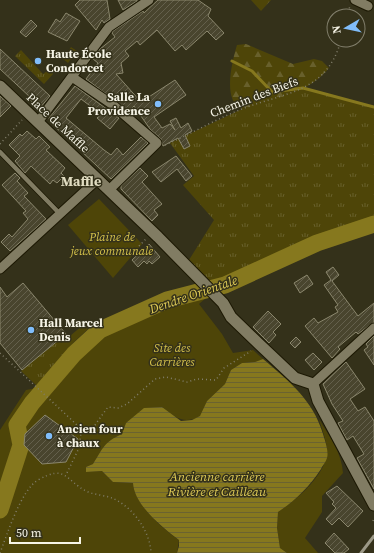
<svg xmlns="http://www.w3.org/2000/svg" width="374" height="553" viewBox="0 0 374 553" font-family="'Source Serif 4',serif">
  <style>
    .grass { fill: url(#grass-tufts) }
    .forest { fill: url(#forest-firs) }
    .green { fill: #4e4508 }
    .water { fill: url(#water-rules) }
    .lines { fill: none; stroke-linecap: round; stroke-linejoin: round }
    .stream { stroke: #86781e; stroke-width: 3 }
    .river { stroke: #86781e; stroke-width: 17 }
    .building { fill: url(#building-hatch); stroke: #8b876d }
    .service-casing { stroke: #1c1803; stroke-width: 6 }
    .minor-casing { stroke: #1c1803; stroke-width: 11 }
    .tertiary-casing { stroke: #1c1803; stroke-width: 13 }
    .path { stroke: #817e6b; stroke-width: 1.5; stroke-dasharray: 1 3; stroke-linecap: butt }
    .service { stroke: #817c63; stroke-width: 4.5 }
    .minor { stroke: #817c63; stroke-width: 9 }
    .tertiary { stroke: #817c63; stroke-width: 11 }
    .rail { stroke: #9c9987; stroke-width: 3 }
    .poi-dot { fill: #80bdfa; stroke: #34311a; stroke-width: 1.5 }
    .labels { text-anchor: middle; stroke-width: 3; stroke-linejoin: round; paint-order: stroke }
    .poi-label { font-size: 12px; font-weight: bold; fill: #f6f4e6; stroke: #34311a; text-anchor: start }
    .street-label { font-size: 12px; fill: #f6f4e6; stroke: #34311a }
    .park-label { font-size: 12px; font-style: italic; fill: #d4c14b; stroke: #34311a }
    .water-label { font-size: 13px; font-style: italic; fill: #deca56; stroke: #34311a }
    .quarter-label { font-size: 14px; font-weight: bold; fill: #e0dcc1; stroke: #34311a }
  </style>
  <defs>
    <pattern id="grass-tufts" width="24" height="20" patternUnits="userSpaceOnUse"><rect width="24" height="20" fill="#4e4508"/><path d="M3 7l-1-3M5 7V3M7 7l1-3M15 17l-1-3M17 17v-4M19 17l1-3" fill="none" stroke="#68602c"/></pattern>
    <pattern id="forest-firs" width="22" height="20" patternUnits="userSpaceOnUse"><rect width="22" height="20" fill="#4e4508"/><path d="M5 1l3.5 6h-7zM16 11l3.5 6h-7z" fill="#68602c"/></pattern>
    <pattern id="water-rules" width="6" height="5" patternUnits="userSpaceOnUse"><rect width="6" height="5" fill="#86781e"/><path d="M0 2.5h6" fill="none" stroke="#6b6330"/></pattern>
    <pattern id="building-hatch" width="6" height="6" patternUnits="userSpaceOnUse"><rect width="6" height="6" fill="#49452e"/><path d="M-1 1l2-2M0 6l6-6M5 7l2-2" fill="none" stroke="#64604c"/></pattern>
  </defs>
  <rect width="100%" height="100%" fill="#34311a"/>
  <g class="grass">
    <polygon points="21,50 43,74 50,69 53,74 44,84 15,56"/>
    <polygon points="303,88 374,107 374,224 317,243 214,285 189,260 214,220 183,185 194,176 170,143 242,109"/>
    <polygon points="83,325 88,329 74,342 37,386 21,371 66,334 70,336"/>
  </g>
  <g class="forest">
    <polygon points="251,0 271,0 261,11"/>
    <path d="M246,44l47,20 21,-5 8,2 7,7c-21,26 -57,32 -87,41 -20,-8 -10,-47 -5,-64z"/>
  </g>
  <g class="green">
    <polygon points="71,47 77,51 68,63 63,59"/>
    <polygon points="99,199 142,244 113,278 68,225"/>
    <path d="M200,292l7,5 -8,7 23,30 11,19 20,-3 10,9 -8,3 -13,1 -11,7 -6,14 -18,17 -7,16c-18,7 -23,1 -38,-10l-36,16 -4,11c-18,8 -19,14 -29,30l-7,3v5l16,-1 11,11 20,1c1,21 30,46 46,57l-2,13h-177v-123l26,-40 20,-4 28,-32 26,-24 67,-30z"/>
    <path d="M319,419c10,17 23,34 24,54l-21,23v16l-17,26 13,15h-31l-7,-5 -3,-20 1,-16c18,-12 41,-31 48,-53 4,-11 -4,-29 -7,-40z"/>
  </g>
  <path class="water" d="M263,359c26,22 50,41 60,75 2,7 6,17 4,24 -1,4 -5,8 -6,11 -12,18 -25,31 -43,43l-1,16 3,20 7,5h-110l2,-7v-6c-16,-12 -45,-35 -46,-57l-20,-1 -11,-11 -16,1v-5l7,-3c10,-16 11,-22 29,-30l4,-11 18,-15 18,-1 19,14 11,-1 8,-4 7,-15 18,-17 6,-14 11,-7 13,-1z"/>
  <g class="lines">
    <polyline class="stream" points="232,61 252,71 272,92 303,88 374,107"/>
    <polyline class="river" points="0,510 21,445 17,425 32,403 74,354 100,330 167,300 225,285 317,243 374,224"/>
  </g>
  <g class="building">
    <polygon points="80,0 107,0 110,19 104,23 102,20 96,30 75,5"/>
    <polygon points="118,0 137,0 137,1 123,10"/>
    <polygon points="158,0 198,0 211,9 208,16 224,33 216,40 207,31 186,50 182,45 175,51 157,30 140,45 137,41 125,51 129,56 121,63 123,73 116,74 141,102 175,80 186,95 154,117 162,128 170,124 175,130 170,121 176,118 181,128 188,123 192,131 185,135 190,146 184,149 178,138 163,146 161,139 150,129 134,106 129,111 86,79 98,63 93,59 100,49 115,37 112,33 113,31 143,11 144,13"/>
    <polygon points="66,13 80,21 67,41 48,32 56,19 60,22"/>
    <polygon points="31,20 37,26 26,37 20,32"/>
    <polygon points="0,49 50,96 39,109 30,100 31,98 0,69"/>
    <polygon points="75,86 119,118 110,129 97,118 99,116 91,110 93,108 81,99 66,118 104,150 111,155 117,148 123,155 141,137 148,143 111,179 50,122 49,118"/>
    <polygon points="0,96 11,106 0,117"/>
    <polygon points="27,131 36,139 39,136 50,147 46,150 65,168 61,173 64,176 57,183 53,180 50,184 31,166 25,173 15,161 20,156 9,145 20,134 22,136"/>
    <polygon points="176,156 192,176 186,181 177,169 161,182 152,172"/>
    <polygon points="140,168 148,176 142,182 162,204 154,210 158,215 152,221 121,189 121,186"/>
    <polygon points="15,173 20,178 17,181 28,193 24,196 46,219 10,251 1,242 9,234 12,237 28,219 23,213 26,211 2,185"/>
    <polygon points="149,244 160,257 152,264 149,261 147,264 144,261 138,267 132,260"/>
    <polygon points="333,267 339,275 332,281 358,316 374,303 374,322 358,334 356,332 338,347 340,349 332,358 305,326 314,318 318,323 338,312 335,307 338,305 324,285 331,280 326,272"/>
    <polygon points="307,275 313,284 300,293 294,283"/>
    <polygon points="23,283 66,334 22,370 0,343 0,287 7,297"/>
    <polygon points="268,311 281,324 273,332 276,335 269,343 253,327"/>
    <polygon points="374,336 374,365 364,350 368,347 366,344"/>
    <polygon points="296,337 301,342 295,348 290,343"/>
    <polygon points="313,353 322,362 314,370 305,360"/>
    <polygon points="346,362 365,389 350,399 358,411 365,407 374,421 374,489 357,458 364,454 353,436 347,440 338,423 343,421 332,404 323,384"/>
    <polygon points="45,415 78,439 66,462 42,464 24,445 25,434"/>
    <polygon points="337,486 363,511 348,527 339,518 332,525 326,519 336,508 332,504 334,502 326,493"/>
    <polygon points="334,533 349,549 344,553 335,553 325,543"/>
  </g>
  <g class="lines">
    <defs>
      <polyline id="service" points="0,152 60,214"/>
      <g id="minor">
        <polyline points="355,0 368,6"/>
        <polyline points="72,77 113,105 157,143 109,190"/>
        <polyline points="38,122 109,27 149,0"/>
        <polyline points="0,269 98,179"/>
        <polyline points="313,384 374,328"/>
      </g>
      <polyline id="tertiary" points="0,86 158,237 223,303 231,317 259,344 295,378 313,384 318,401 374,505"/>
    </defs>
    <use href="#service" class="service-casing"/>
    <use href="#minor" class="minor-casing"/>
    <use href="#tertiary" class="tertiary-casing"/>
    <g class="path">
      <polyline points="347,16 350,6"/>
      <polyline points="0,144 22,120"/>
      <path d="M165,145c26,-11 51,-26 77,-36 43,-17 85,-16 99,-69"/>
      <polyline points="139,246 146,239"/>
      <polyline points="0,353 76,424 81,433 79,448 66,475"/>
      <polyline points="81,433 95,425 108,407 118,408 127,404 155,379 166,377 187,382 197,379 216,380 224,368 251,351"/>
      <polyline points="373,521 374,518"/>
      <path d="M0,553c7,-18 21,-63 38,-73 28,-16 27,0 48,11 8,4 18,4 26,7 21,9 38,33 39,55"/>
    </g>
    <use href="#service" class="service"/>
    <use href="#minor" class="minor"/>
    <use href="#tertiary" class="tertiary"/>
    <polyline class="rail" points="361,553 374,536"/>
  </g>
  <g class="poi-dot">
    <circle cx="38" cy="61" r="4"/>
    <circle cx="158" cy="104" r="4"/>
    <circle cx="31" cy="330" r="4"/>
    <circle cx="49" cy="436" r="4"/>
  </g>
  <g class="labels">
    <g class="poi-label">
      <text x="46" y="58">Haute École<tspan x="46" dy="14">Condorcet</tspan></text>
      <text x="150" y="101" text-anchor="end">Salle La<tspan x="150" dy="14">Providence</tspan></text>
      <text x="39" y="327">Hall Marcel<tspan x="39" dy="14">Denis</tspan></text>
      <text x="57" y="433">Ancien four<tspan x="57" dy="14">à chaux</tspan></text>
    </g>
    <g class="street-label">
      <text transform="translate(254 97) rotate(-21)" y="4">Chemin des Biefs</text>
      <text transform="translate(58 123) rotate(43)" y="4">Place de Maffle</text>
    </g>
    <g class="park-label">
      <text x="112" y="241">Plaine de<tspan x="112" dy="14">jeux communale</tspan></text>
      <text x="172" y="352">Site des<tspan x="172" dy="14">Carrières</tspan></text>
    </g>
    <g class="water-label">
      <text transform="translate(193 294) rotate(-19)" y="5">Dendre Orientale</text>
      <text x="217" y="481">Ancienne carrière<tspan x="217" dy="15">Rivière et Cailleau</tspan></text>
    </g>
    <g class="quarter-label">
      <text x="81" y="186">Maffle</text>
    </g>
  </g>
  <g transform="translate(346 28) rotate(261)"><circle r="19" fill="#34311a" stroke="#827f6c"/>
  <path d="M0-3L7 15L0 10L-7 15Z" fill="#80bdfa"/>
  <text y="-6" font-size="11" font-weight="bold" text-anchor="middle" fill="#f6f4e6">N</text>
  </g>
  <path d="M10 537v6h70v-6" fill="none" stroke="#f6f4e6" stroke-width="2"/>
  <text x="16" y="537" font-size="12" fill="#f6f4e6" stroke="#34311a" stroke-width="3" paint-order="stroke">50 m</text>
</svg>
